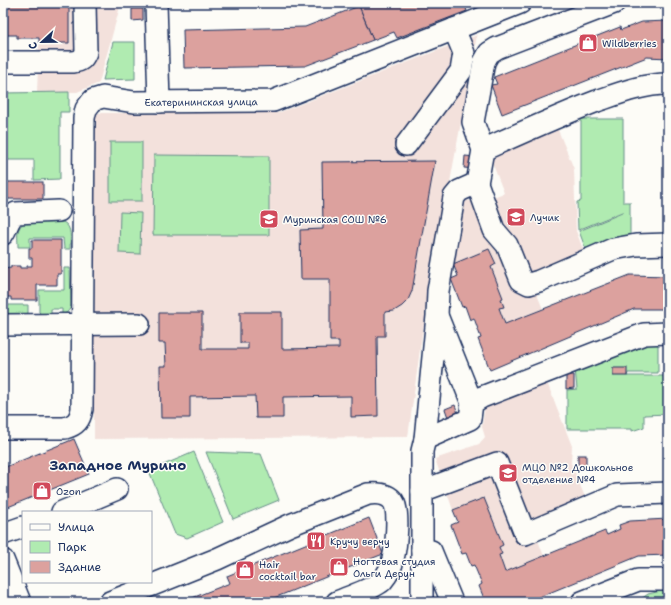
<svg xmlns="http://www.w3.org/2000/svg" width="671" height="605" viewBox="0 0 671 605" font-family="'Shantell Sans',sans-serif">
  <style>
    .built { fill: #f3e1dc }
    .green { fill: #b0ebb1; stroke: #668d88 }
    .building { fill: #dca19e; stroke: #1b2f5e }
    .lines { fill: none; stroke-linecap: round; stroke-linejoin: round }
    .minor-casing { stroke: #1b2f5e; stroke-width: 24 }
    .minor { stroke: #fdfcf7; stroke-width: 21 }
    .labels { text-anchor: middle; stroke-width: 3; stroke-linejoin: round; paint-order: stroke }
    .poi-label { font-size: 10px; fill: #1b2f5e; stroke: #fdfcf7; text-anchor: start }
    .street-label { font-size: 10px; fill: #1b2f5e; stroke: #fdfcf7 }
    .district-label { font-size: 14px; font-weight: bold; fill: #1b2f5e; stroke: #fdfcf7 }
  </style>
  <rect width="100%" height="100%" fill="#fdfcf7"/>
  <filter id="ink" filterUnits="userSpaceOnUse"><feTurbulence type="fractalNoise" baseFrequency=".025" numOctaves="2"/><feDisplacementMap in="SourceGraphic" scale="8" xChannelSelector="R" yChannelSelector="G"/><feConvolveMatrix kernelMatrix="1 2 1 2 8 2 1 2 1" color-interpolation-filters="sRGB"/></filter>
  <g filter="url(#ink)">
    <g class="built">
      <polygon points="69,3 121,3 99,83 77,92 37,92 39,43 69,43"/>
      <polygon points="477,35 422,335 408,437 94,439 94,113 278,113"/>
      <polygon points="556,125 574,169 576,231 585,254 536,292 543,309 505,324 499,308 504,306 501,299 503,298 491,267 496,264 489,249 453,264 460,198 477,203 504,193 490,157"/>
      <polygon points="546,380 572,446 571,463 587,502 534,530 544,556 505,572 499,555 502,554 499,547 503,545 490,513 453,510 435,459 479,444 485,437 482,427 485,405"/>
    </g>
    <g class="green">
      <polygon points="113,42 135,42 135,79 103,80"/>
      <polygon points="69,92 69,112 60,112 60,179 34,180 34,160 3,160 3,93"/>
      <polygon points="581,119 623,119 623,202 630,202 630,238 586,250 579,231 622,213 622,212 578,230 577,202 581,201"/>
      <rect x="110" y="142" width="32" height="59"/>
      <polygon points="154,155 269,156 269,235 153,235"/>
      <polygon points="120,212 141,213 140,254 119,253"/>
      <path d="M26,222h37c10,5 7,17 7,27h-6l-1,-11h-33v9h-12c0,-10 -3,-20 8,-25z"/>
      <path d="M64,268h6l1,37c-1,5 -4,9 -9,9v-5h-11v5h-10l-2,-2v-22h25z"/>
      <polygon points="6,305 28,305 28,313 26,314 7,314"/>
      <polygon points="658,341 658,373 628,373 627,376 668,376 668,414 644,415 644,427 632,431 632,429 567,429 567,390 577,389 575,368 609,355"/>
      <polygon points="194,452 223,522 187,538 175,534 149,471"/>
      <polygon points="206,452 261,454 279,500 233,519"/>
      <polygon points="661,591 668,591 668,602 637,602 648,594"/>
    </g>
    <g class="building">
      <polygon points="3,3 69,3 69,43 39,43 39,38 17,38 17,35 3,35"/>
      <polygon points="366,3 464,3 467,11 397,38 394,32 373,40 359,6"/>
      <polygon points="359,6 373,40 305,66 184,68 183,30 305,27"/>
      <polygon points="132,9 143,9 143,20 132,21"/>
      <polygon points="668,21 668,58 647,57 502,114 491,85 497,84 494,77 620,27 621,30 642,22"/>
      <polygon points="465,156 476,157 475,169 464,168"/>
      <polygon points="435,161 412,291 408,300 402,306 394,311 385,312 385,336 377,336 378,416 351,417 351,396 283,397 283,418 256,418 255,396 190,397 190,418 161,418 160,366 166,366 165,343 159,343 159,313 202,313 202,349 248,349 248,343 240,343 240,312 282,312 282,349 339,348 339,341 330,341 330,279 301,279 300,230 323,229 322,162"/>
      <rect x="3" y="182" width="40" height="17"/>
      <polygon points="32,240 61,240 61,274 57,274 57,285 37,285 37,300 11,300 11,297 4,297 4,300 3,300 3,269 11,268 11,266 20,266 20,268 27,268 27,266 32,266 32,258 29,258 29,248 32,248"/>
      <polygon points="489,249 496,264 491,267 503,298 501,299 504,307 499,308 505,324 630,275 668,276 668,309 634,309 490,370 478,339 481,338 474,318 470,320 465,306 462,307 451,279 458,276 453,264"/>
      <rect x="613" y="368" width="14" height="8"/>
      <polygon points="566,375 574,375 574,388 566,389"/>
      <polygon points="455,405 459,416 449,420 445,409"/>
      <polygon points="74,439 89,474 3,509 3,468"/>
      <rect x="578" y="455" width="8" height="14"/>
      <polygon points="484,498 503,545 499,547 502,554 499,555 505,572 605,531 607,535 620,529 619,525 630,521 668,519 668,555 639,556 527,602 488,602 487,600 485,601 479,586 482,584 474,565 471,566 466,553 462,554 451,525 458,522 453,510"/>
      <polygon points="369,518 383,554 264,602 182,602 230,583 227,576"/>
    </g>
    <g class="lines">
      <defs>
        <g id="minor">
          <polyline points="156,3 159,102"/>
          <polyline points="614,3 497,48 489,53 484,62 473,122 483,150 477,183 494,230 507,245 521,280 529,284 539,281 613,249 636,245 668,244"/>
          <path d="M3,62h70c8,-1 10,-3 13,-10l-1,-49"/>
          <polyline points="406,145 461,71 464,53 454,29"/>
          <path d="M483,150c38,-17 75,-34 114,-49 23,-8 46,-17 71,-17"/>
          <path d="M3,234c5,-7 5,-16 13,-21l43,-2"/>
          <polyline points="438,318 472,403"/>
          <polyline points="3,325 139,324"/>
          <path id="s1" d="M3,428h62c11,-3 15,-8 17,-19l2,-291 2,-9 7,-9 10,-3 31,5 139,-1 247,-98"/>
          <polyline points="425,439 470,419 472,403 482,397 644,334 668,333"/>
          <polyline points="422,491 497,463 525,534 617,495 668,493"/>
          <polyline points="62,512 117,489"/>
          <polyline points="3,534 23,527"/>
          <polyline points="422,550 431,551 452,602"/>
          <polyline points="3,560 20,602"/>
          <path d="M110,602l107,-43 73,-34 78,-31c9,-1 19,-1 25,7 7,10 3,46 0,58 -1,7 -6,16 -11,22 -11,9 -32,15 -45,21"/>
          <polyline points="422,602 422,451 425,439 437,316 438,291 454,197 459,191 477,183"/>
          <polyline points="582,602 638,580 668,580"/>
        </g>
      </defs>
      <use href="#minor" class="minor-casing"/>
      <use href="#minor" class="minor"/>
    </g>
  </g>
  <defs>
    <symbol id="shop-square" viewBox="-11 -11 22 22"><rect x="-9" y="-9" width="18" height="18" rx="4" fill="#d1495b" stroke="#fdfcf7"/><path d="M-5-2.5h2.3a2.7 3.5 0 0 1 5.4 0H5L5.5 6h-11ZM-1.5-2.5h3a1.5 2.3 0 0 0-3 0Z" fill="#fff"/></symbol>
    <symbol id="school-square" viewBox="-11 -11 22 22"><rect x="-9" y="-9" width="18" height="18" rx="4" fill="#d1495b" stroke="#fdfcf7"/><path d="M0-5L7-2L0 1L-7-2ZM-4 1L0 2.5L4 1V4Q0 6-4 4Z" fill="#fff"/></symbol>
    <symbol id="restaurant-square" viewBox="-11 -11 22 22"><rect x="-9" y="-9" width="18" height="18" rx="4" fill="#d1495b" stroke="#fdfcf7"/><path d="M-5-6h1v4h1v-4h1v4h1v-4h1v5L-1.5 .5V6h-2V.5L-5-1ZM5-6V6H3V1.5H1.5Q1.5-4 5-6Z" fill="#fff"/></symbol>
  </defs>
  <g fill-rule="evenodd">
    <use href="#shop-square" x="577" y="32" width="22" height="22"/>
    <use href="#school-square" x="505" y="206" width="22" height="22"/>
    <use href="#school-square" x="258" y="208" width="22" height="22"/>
    <use href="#school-square" x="497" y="462" width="22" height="22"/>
    <use href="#shop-square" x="31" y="480" width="22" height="22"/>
    <use href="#restaurant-square" x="305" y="530" width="22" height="22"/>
    <use href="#shop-square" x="328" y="556" width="22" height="22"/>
    <use href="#shop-square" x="234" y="559" width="22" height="22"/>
  </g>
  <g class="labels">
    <g class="poi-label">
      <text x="602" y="47">Wildberries</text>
      <text x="530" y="221">Лучик</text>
      <text x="283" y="223">Муринская СОШ №6</text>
      <text x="522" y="471">МЦО №2 Дошкольное<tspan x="522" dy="12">отделение №4</tspan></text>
      <text x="56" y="495">Ozon</text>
      <text x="330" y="545">Кручу верчу</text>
      <text x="353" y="565">Ногтевая студия<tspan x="353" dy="12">Ольги Дерун</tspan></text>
      <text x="259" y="568">Hair<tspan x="259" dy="12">cocktail bar</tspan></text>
    </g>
    <g class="street-label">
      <text dy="4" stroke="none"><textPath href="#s1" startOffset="510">Екатерининская улица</textPath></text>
    </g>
    <g class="district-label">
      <text x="118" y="470">Западное Мурино</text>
    </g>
  </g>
  <rect width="671" height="605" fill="none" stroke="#fdfcf7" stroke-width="16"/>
  <rect x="8" y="8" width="655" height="589" fill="none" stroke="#1b2f5e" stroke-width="1.5" filter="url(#ink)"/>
  <rect x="22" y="511" width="130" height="72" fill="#fdfcf7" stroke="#a3aaba"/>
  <rect x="30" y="524" width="20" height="6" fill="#fdfcf7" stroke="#a3aaba"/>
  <text x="58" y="531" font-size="12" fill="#1b2f5e">Улица</text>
  <rect x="30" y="541" width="20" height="12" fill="#b0ebb1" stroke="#a3aaba"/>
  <text x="58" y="551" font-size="12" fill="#1b2f5e">Парк</text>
  <rect x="30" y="561" width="20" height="12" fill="#dca19e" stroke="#a3aaba"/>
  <text x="58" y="571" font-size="12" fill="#1b2f5e">Здание</text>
  <g transform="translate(42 42) rotate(248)" stroke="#fdfcf7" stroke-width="3" paint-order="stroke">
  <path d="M0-3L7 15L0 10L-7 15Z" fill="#1b2f5e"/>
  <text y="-6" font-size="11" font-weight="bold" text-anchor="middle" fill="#1b2f5e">С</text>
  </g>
</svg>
